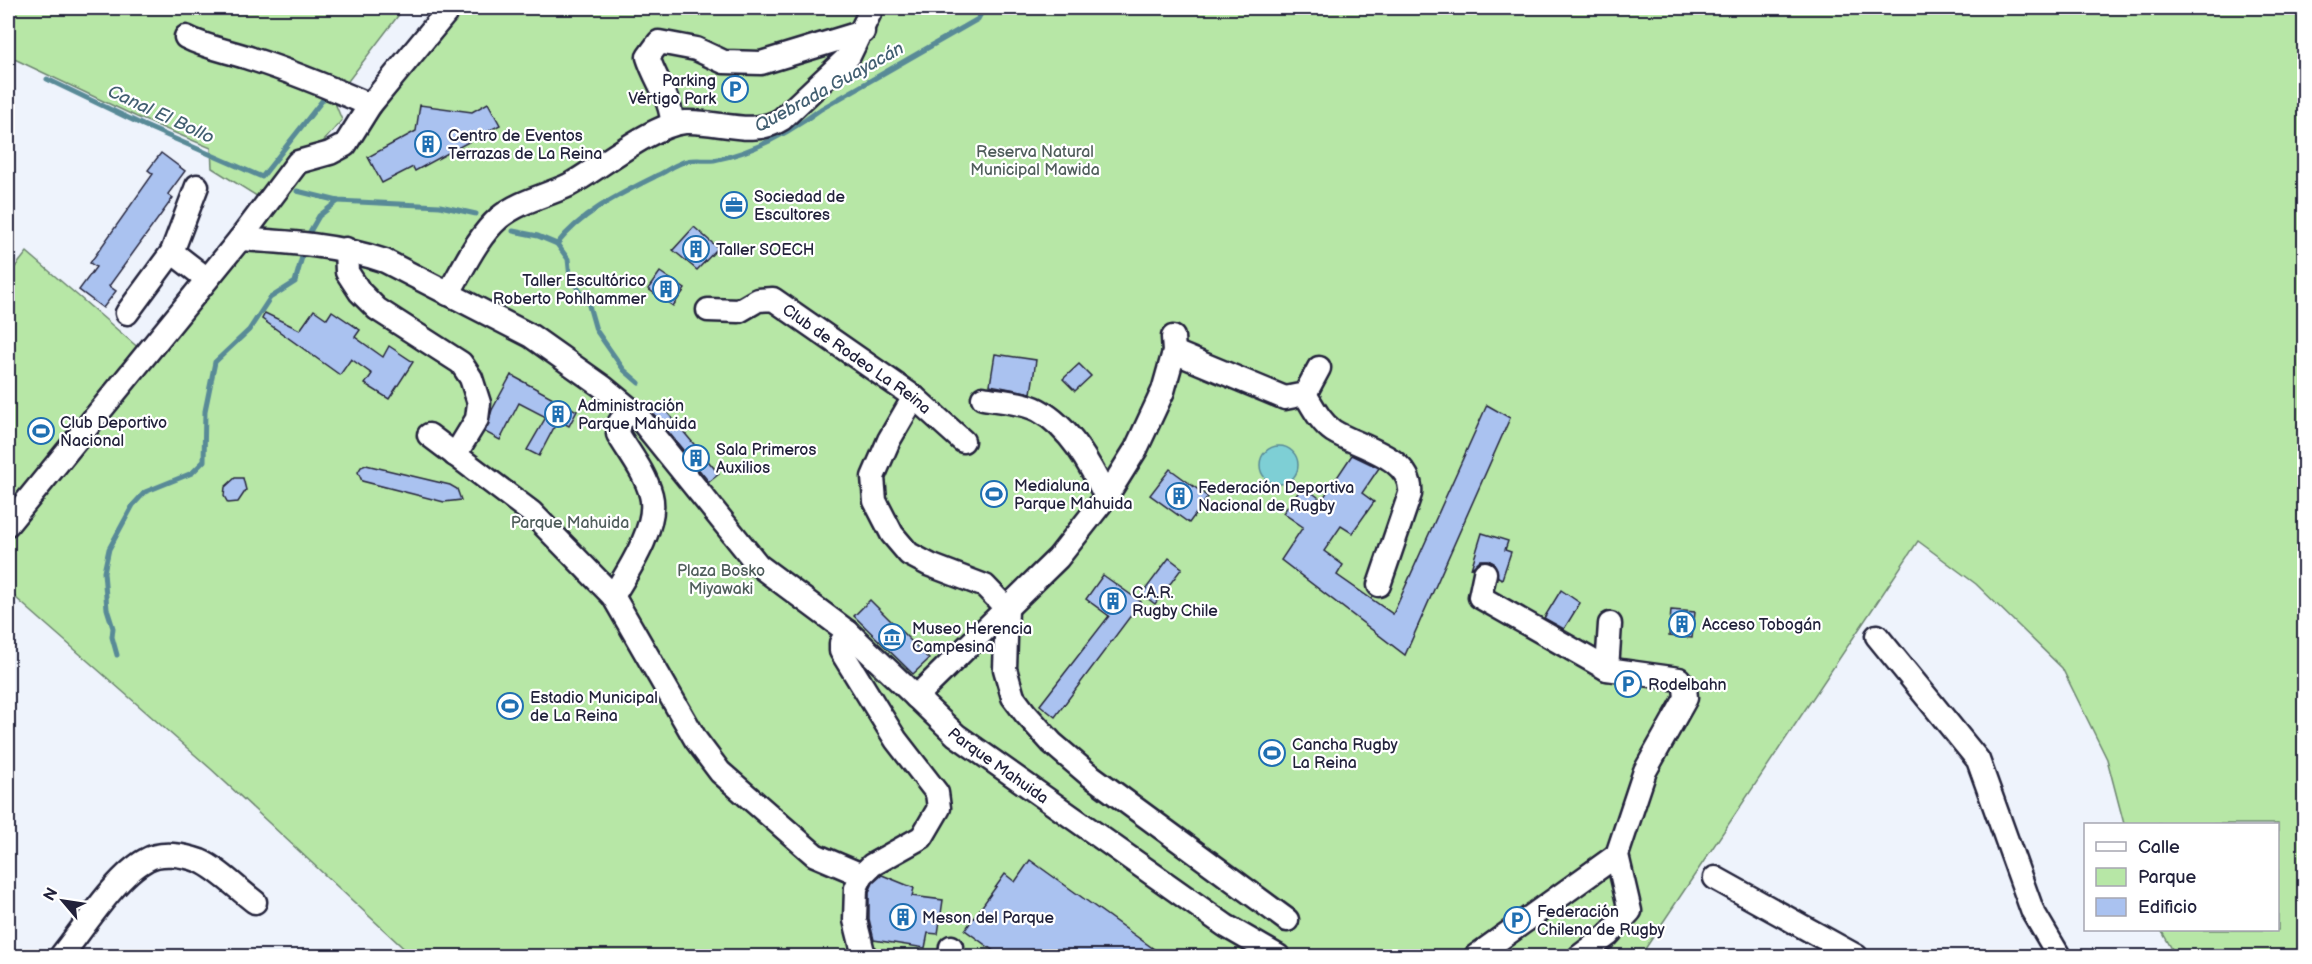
<svg xmlns="http://www.w3.org/2000/svg" width="2312" height="964" viewBox="0 0 2312 964" font-family="'Balsamiq Sans',sans-serif">
  <style>
    .green { fill: #b7e7a6; stroke: #6c8470; stroke-width: 1.5 }
    .water { fill: #7ecfd5; stroke: #598a97; stroke-width: 1.5 }
    .lines { fill: none; stroke-linecap: round; stroke-linejoin: round }
    .stream { stroke: #598a97; stroke-width: 5 }
    .building { fill: #aac2f0; stroke: #22223b; stroke-width: 1.5 }
    .minor-casing { stroke: #22223b; stroke-width: 27 }
    .minor { stroke: #fff; stroke-width: 22 }
    .labels { text-anchor: middle; stroke-width: 4.5; stroke-linejoin: round; paint-order: stroke }
    .poi-label { font-size: 16px; fill: #22223b; stroke: #fff; text-anchor: start }
    .park-label { font-size: 16px; fill: #4f5d5b; stroke: #fff }
    .street-label { font-size: 16px; fill: #22223b; stroke: #fff }
    .water-label { font-size: 18px; font-style: italic; fill: #425f71; stroke: #fff }
  </style>
  <rect width="100%" height="100%" fill="#eef3fc"/>
  <filter id="ink" filterUnits="userSpaceOnUse"><feTurbulence type="fractalNoise" baseFrequency=".0167" numOctaves="2"/><feDisplacementMap in="SourceGraphic" scale="12" xChannelSelector="R" yChannelSelector="G"/><feConvolveMatrix kernelMatrix="1 2 1 2 8 2 1 2 1" color-interpolation-filters="sRGB"/></filter>
  <g filter="url(#ink)">
    <g class="green">
      <polygon points="8,8 404,8 332,102 335,103 342,120 322,143 337,161 371,125 462,8 2304,8 2304,956 2176,956 2161,930 2278,930 2278,824 2124,824 2107,759 2062,668 1976,584 1918,541 1645,949 1656,956 412,956 211,769 8,591 8,540 276,208 212,168 211,148 137,117 8,56"/>
      <polygon points="27,252 141,350 8,513 8,276"/>
    </g>
    <circle class="water" cx="1279" cy="465" r="19"/>
    <g class="lines">
      <g class="stream">
        <polyline points="47,79 143,125 262,177 325,97"/>
        <polyline points="297,191 338,201 440,206 476,214"/>
        <polyline points="513,231 538,236 557,244 568,259 570,278 588,302 596,330 624,370 639,383"/>
        <polyline points="308,235 319,216 338,201"/>
        <path d="M557,244c26,-33 64,-50 101,-69 9,-4 19,-12 29,-14 8,-2 18,0 27,-1 38,-7 76,-28 107,-51l157,-90 6,-11"/>
        <polyline points="117,655 112,637 113,628 107,609 104,572 109,549 133,505 145,492 192,473 204,461 205,411 215,362 249,330 270,298 295,282 302,257"/>
      </g>
    </g>
    <g class="building">
      <polygon points="488,103 500,125 415,171 413,167 382,183 368,157 416,131 420,105 472,112"/>
      <polygon points="161,153 185,171 168,194 173,198 109,286 116,291 103,308 79,290 96,267 90,263 153,174 148,170"/>
      <polygon points="694,227 718,248 697,270 673,250"/>
      <polygon points="660,272 685,289 673,306 648,289"/>
      <polygon points="314,310 327,319 332,311 360,330 355,337 383,357 389,346 413,362 389,399 365,384 372,374 351,359 340,375 262,319 265,313 300,330"/>
      <polygon points="995,354 1036,360 1031,393 990,385"/>
      <polygon points="1079,364 1091,376 1075,391 1063,379"/>
      <polygon points="511,375 577,411 569,426 558,420 539,456 527,450 546,417 519,403 500,440 485,432 492,410"/>
      <polygon points="661,405 719,474 709,482 653,413"/>
      <polygon points="1487,405 1510,418 1405,655 1281,560 1303,527 1283,513 1303,486 1322,500 1352,455 1379,468 1362,493 1374,502 1352,533 1341,526 1324,551 1343,565 1337,575 1393,614"/>
      <polygon points="366,465 450,485 457,489 461,500 444,502 362,481 358,472 361,467"/>
      <polygon points="1170,469 1208,497 1189,523 1150,495"/>
      <polygon points="235,478 243,478 246,490 238,502 228,503 224,496 225,487"/>
      <polygon points="1482,533 1508,541 1505,550 1511,552 1502,579 1498,577 1494,563 1488,560 1480,560 1471,569"/>
      <polygon points="1169,558 1182,568 1155,604 1142,594"/>
      <polygon points="1103,575 1141,602 1055,717 1040,705 1109,616 1086,599"/>
      <polygon points="1561,590 1580,603 1564,629 1544,618"/>
      <polygon points="870,600 929,659 913,674 854,616"/>
      <polygon points="1671,610 1695,612 1692,638 1669,636"/>
      <polygon points="1030,860 1165,957 1002,957 965,930 1005,874 1015,882"/>
      <polygon points="882,875 914,888 912,896 943,900 938,934 928,933 925,948 874,940 869,919 869,892 873,883"/>
    </g>
    <g class="lines">
      <defs>
        <g id="minor">
          <path d="M186,37c21,11 43,14 66,22 41,13 79,29 118,46"/>
          <path d="M672,124c0,-24 -17,-44 -24,-67l11,-15 37,7 28,13 37,1 102,-31"/>
          <path id="s1" d="M240,239c49,3 98,6 145,22l146,75 72,51 34,28 121,150 90,67 108,103 270,191 52,30"/>
          <polyline points="346,249 347,272 360,292 377,309 461,363 471,378 479,403 477,419 455,455"/>
          <polyline points="172,252 207,279"/>
          <path d="M448,294c15,-25 29,-57 51,-76 20,-17 47,-22 70,-33 31,-17 82,-60 116,-63 32,-2 68,16 97,-3l67,-63 23,-48"/>
          <path id="s2" d="M708,310l31,1 19,-11 15,-1 141,98 49,44"/>
          <polyline points="127,313 172,252 197,186"/>
          <polyline points="1174,352 1285,398 1305,394 1319,368"/>
          <path d="M1305,394c8,13 15,28 28,37 25,16 81,26 77,63l-31,91"/>
          <polyline points="914,397 889,440 873,477 875,501 892,534 909,554 930,565 985,586 1007,609 1005,669 1013,697 1025,713 1052,743 1087,773 1287,920"/>
          <path d="M983,398c17,3 40,4 55,12 32,17 53,56 68,87"/>
          <polyline points="429,435 531,512 613,596 696,740 720,772 815,855 862,875"/>
          <polyline points="8,524 240,239 298,162 330,153 345,145 370,105 450,8"/>
          <polyline points="1485,573 1480,597 1607,669"/>
          <path d="M613,596c15,-25 46,-71 38,-101 -6,-23 -22,-42 -33,-61l2,-12 10,-13"/>
          <polyline points="848,632 841,643 841,651 896,740 937,793 939,808 922,837 872,865 862,875 856,888 855,920 864,956"/>
          <polyline points="1877,636 1978,760 2032,910 2059,956"/>
          <polyline points="916,697 1058,558 1106,497 1136,449 1163,391 1174,352 1173,337"/>
          <polyline points="1715,878 1856,956"/>
          <path d="M61,956c22,-27 55,-80 85,-96 15,-9 38,-5 54,1 17,7 39,29 55,41"/>
          <polyline points="950,956 951,947"/>
          <polyline points="1476,956 1617,855"/>
          <polyline points="1580,956 1608,935 1630,911 1617,855 1645,771 1686,698 1685,687 1679,679 1607,669 1610,624"/>
        </g>
      </defs>
      <use href="#minor" class="minor-casing"/>
      <use href="#minor" class="minor"/>
    </g>
  </g>
  <defs>
    <symbol id="parking-ring" viewBox="-11 -11 22 22"><circle r="9.5" fill="#fff" stroke="#1f6fb2" stroke-width="1.5"/><path d="M-3.5-5.5H1a3.5 3.5 0 0 1 0 7H-1V5.5H-3.5ZM-1-3.4V-.6H.8a1.4 1.4 0 0 0 0-2.8Z" fill="#1f6fb2"/></symbol>
    <symbol id="building-ring" viewBox="-11 -11 22 22"><circle r="9.5" fill="#fff" stroke="#1f6fb2" stroke-width="1.5"/><path d="M-4-6H4V6H1V3H-1V6H-4ZM-2.5-4.3h1.7v1.8h-1.7ZM.8-4.3h1.7v1.8H.8ZM-2.5-1h1.7V.8h-1.7ZM.8-1h1.7V.8H.8Z" fill="#1f6fb2"/></symbol>
    <symbol id="office-ring" viewBox="-11 -11 22 22"><circle r="9.5" fill="#fff" stroke="#1f6fb2" stroke-width="1.5"/><path d="M-6-3h4V-5.5h4V-3h4V5H-6ZM-1-4.5V-3h2v-1.5ZM-6 0V1H6V0Z" fill="#1f6fb2"/></symbol>
    <symbol id="stadium-ring" viewBox="-11 -11 22 22"><circle r="9.5" fill="#fff" stroke="#1f6fb2" stroke-width="1.5"/><path d="M0-5a6.5 5 0 1 0 0 10a6.5 5 0 1 0 0-10ZM-3.5-1.8h7v3.6h-7Z" fill="#1f6fb2"/></symbol>
    <symbol id="museum-ring" viewBox="-11 -11 22 22"><circle r="9.5" fill="#fff" stroke="#1f6fb2" stroke-width="1.5"/><path d="M0-6L6-3V-2H-6V-3ZM-5-1h2V3h-2ZM-1-1h2V3h-2ZM3-1h2V3H3ZM-6 4H6V6H-6Z" fill="#1f6fb2"/></symbol>
  </defs>
  <g fill-rule="evenodd">
    <use href="#parking-ring" x="720" y="74" width="30" height="30"/>
    <use href="#building-ring" x="413" y="129" width="30" height="30"/>
    <use href="#office-ring" x="719" y="190" width="30" height="30"/>
    <use href="#building-ring" x="681" y="234" width="30" height="30"/>
    <use href="#building-ring" x="651" y="274" width="30" height="30"/>
    <use href="#building-ring" x="543" y="399" width="30" height="30"/>
    <use href="#stadium-ring" x="26" y="416" width="30" height="30"/>
    <use href="#building-ring" x="681" y="443" width="30" height="30"/>
    <use href="#stadium-ring" x="979" y="479" width="30" height="30"/>
    <use href="#building-ring" x="1164" y="481" width="30" height="30"/>
    <use href="#building-ring" x="1098" y="586" width="30" height="30"/>
    <use href="#building-ring" x="1667" y="609" width="30" height="30"/>
    <use href="#museum-ring" x="877" y="622" width="30" height="30"/>
    <use href="#parking-ring" x="1613" y="669" width="30" height="30"/>
    <use href="#stadium-ring" x="495" y="691" width="30" height="30"/>
    <use href="#stadium-ring" x="1257" y="738" width="30" height="30"/>
    <use href="#building-ring" x="888" y="902" width="30" height="30"/>
    <use href="#parking-ring" x="1502" y="905" width="30" height="30"/>
  </g>
  <g class="labels">
    <g class="poi-label">
      <text x="716" y="86" text-anchor="end">Parking<tspan x="716" dy="18">Vértigo Park</tspan></text>
      <text x="448" y="141">Centro de Eventos<tspan x="448" dy="18">Terrazas de La Reina</tspan></text>
      <text x="754" y="202">Sociedad de<tspan x="754" dy="18">Escultores</tspan></text>
      <text x="716" y="255">Taller SOECH</text>
      <text x="646" y="286" text-anchor="end">Taller Escultórico<tspan x="646" dy="18">Roberto Pohlhammer</tspan></text>
      <text x="578" y="411">Administración<tspan x="578" dy="18">Parque Mahuida</tspan></text>
      <text x="60" y="428">Club Deportivo<tspan x="60" dy="18">Nacional</tspan></text>
      <text x="716" y="455">Sala Primeros<tspan x="716" dy="18">Auxilios</tspan></text>
      <text x="1014" y="491">Medialuna<tspan x="1014" dy="18">Parque Mahuida</tspan></text>
      <text x="1198" y="493">Federación Deportiva<tspan x="1198" dy="18">Nacional de Rugby</tspan></text>
      <text x="1132" y="598">C.A.R.<tspan x="1132" dy="18">Rugby Chile</tspan></text>
      <text x="1702" y="630">Acceso Tobogán</text>
      <text x="912" y="634">Museo Herencia<tspan x="912" dy="18">Campesina</tspan></text>
      <text x="1648" y="690">Rodelbahn</text>
      <text x="530" y="703">Estadio Municipal<tspan x="530" dy="18">de La Reina</tspan></text>
      <text x="1292" y="750">Cancha Rugby<tspan x="1292" dy="18">La Reina</tspan></text>
      <text x="1537" y="917">Federación<tspan x="1537" dy="18">Chilena de Rugby</tspan></text>
      <text x="922" y="923">Meson del Parque</text>
    </g>
    <g class="park-label">
      <text x="1035" y="157">Reserva Natural<tspan x="1035" dy="18">Municipal Mawida</tspan></text>
      <text x="570" y="528">Parque Mahuida</text>
      <text x="721" y="576">Plaza Bosko<tspan x="721" dy="18">Miyawaki</tspan></text>
    </g>
    <g class="street-label">
      <text dy="6" stroke="none"><textPath href="#s2" startOffset="171">Club de Rodeo La Reina</textPath></text>
      <text dy="6" stroke="none"><textPath href="#s1" startOffset="950">Parque Mahuida</textPath></text>
    </g>
    <g class="water-label">
      <text transform="translate(829 87) rotate(-29)" y="6">Quebrada Guayacán</text>
      <text transform="translate(161 114) rotate(25)" y="6">Canal El Bollo</text>
    </g>
  </g>
  <rect width="2312" height="964" fill="none" stroke="#fff" stroke-width="30"/>
  <rect x="15" y="15" width="2282" height="934" fill="none" stroke="#22223b" stroke-width="2" filter="url(#ink)"/>
  <rect x="2084" y="823" width="195" height="108" fill="#ffffff" stroke="#a7a7b1" stroke-width="1.5"/>
  <rect x="2096" y="842" width="30" height="9" fill="#ffffff" stroke="#a7a7b1" stroke-width="1.5"/>
  <text x="2138" y="853" font-size="18" fill="#22223b">Calle</text>
  <rect x="2096" y="868" width="30" height="18" fill="#b7e7a6" stroke="#a7a7b1" stroke-width="1.5"/>
  <text x="2138" y="883" font-size="18" fill="#22223b">Parque</text>
  <rect x="2096" y="898" width="30" height="18" fill="#aac2f0" stroke="#a7a7b1" stroke-width="1.5"/>
  <text x="2138" y="913" font-size="18" fill="#22223b">Edificio</text>
  <g transform="translate(63 901) rotate(299)" stroke="#ffffff" stroke-width="4.5" paint-order="stroke">
  <path d="M0-4.5L10 22L0 15L-10 22Z" fill="#22223b"/>
  <text y="-9" font-size="16" font-weight="bold" text-anchor="middle" fill="#22223b">N</text>
  </g>
</svg>
